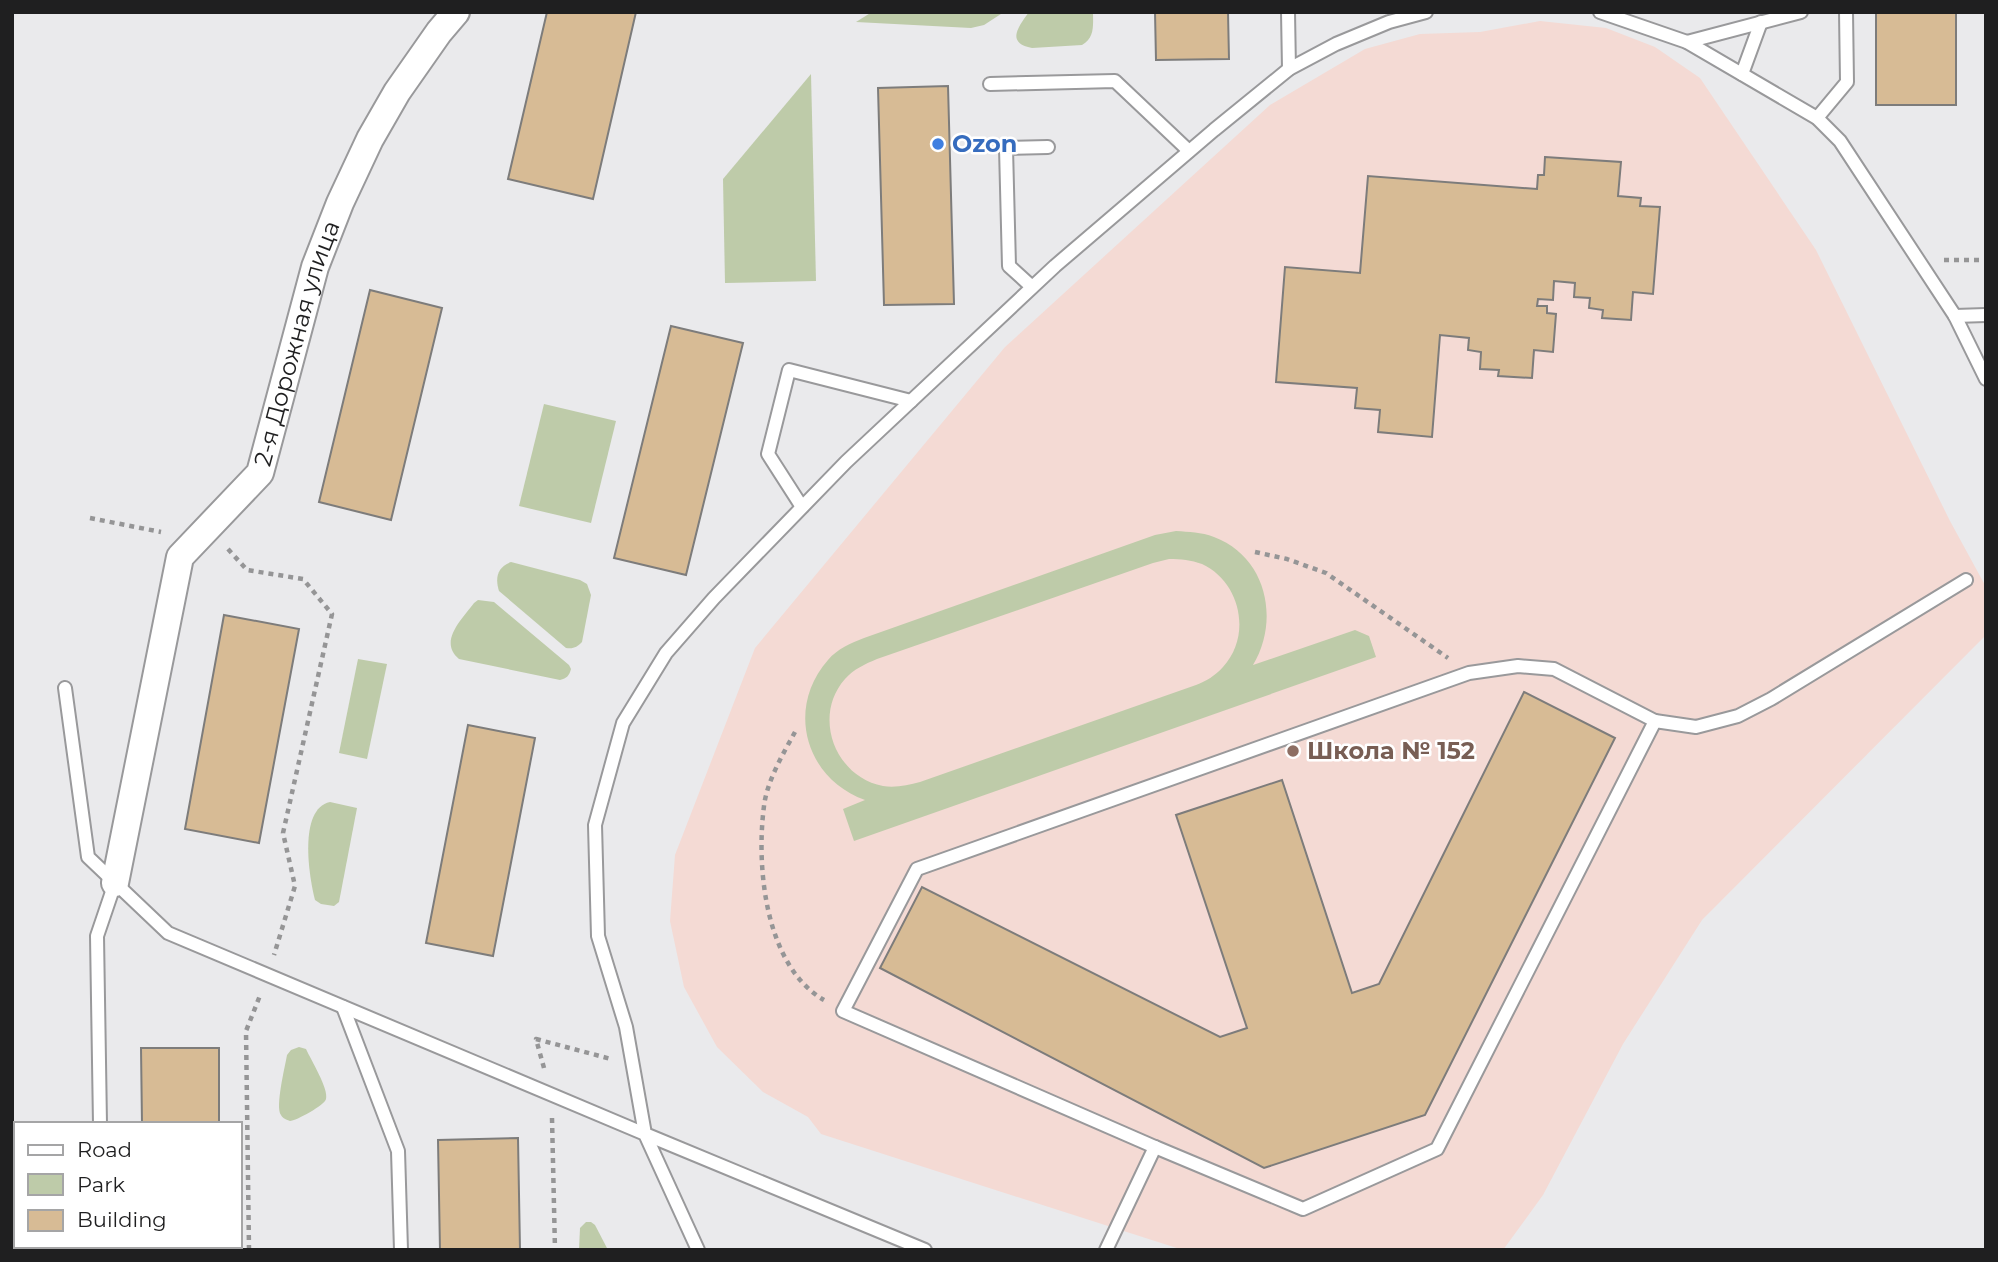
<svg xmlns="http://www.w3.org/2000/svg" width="1998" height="1262" viewBox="0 0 1998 1262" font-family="Montserrat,sans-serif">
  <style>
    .education { fill: #f4dad4 }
    .green { fill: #becba9; fill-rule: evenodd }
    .building { fill: #d7bb95; stroke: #7d7c7b; stroke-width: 2 }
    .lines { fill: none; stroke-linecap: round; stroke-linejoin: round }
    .lane-casing { stroke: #99999b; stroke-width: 16 }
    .street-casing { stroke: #99999b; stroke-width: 30 }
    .path { stroke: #959596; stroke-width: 4.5; stroke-dasharray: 5 5; stroke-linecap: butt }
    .lane { stroke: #fff; stroke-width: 12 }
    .street { stroke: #fff; stroke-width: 26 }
    .shop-dot { fill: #3f7fe0; stroke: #fff; stroke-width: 2.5 }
    .education-dot { fill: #8d6e63; stroke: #fff; stroke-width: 2.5 }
    .labels { text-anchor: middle; stroke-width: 5; stroke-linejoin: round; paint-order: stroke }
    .shop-label { font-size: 24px; font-weight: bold; fill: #366cbe; stroke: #fff; text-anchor: start }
    .street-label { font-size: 24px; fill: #1f1f20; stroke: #fff }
    .education-label { font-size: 24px; font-weight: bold; fill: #785e54; stroke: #fff; text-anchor: start }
  </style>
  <rect width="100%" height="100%" fill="#eaeaec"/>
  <polygon class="education" points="1540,21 1606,28 1655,47 1700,78 1816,250 1950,521 1986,587 1986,635 1702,920 1623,1044 1543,1195 1503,1250 1183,1250 821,1134 808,1117 763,1092 717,1047 684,987 670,921 675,855 755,648 1005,347 1270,105 1365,49 1420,34 1480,32"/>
  <g class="green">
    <polygon points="872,12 1004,12 984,25 971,28 856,22"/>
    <path d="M1029,12h64c0,13 2,26 -11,33l-50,3c-27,-5 -13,-22 -3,-36z"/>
    <polygon points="811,74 816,281 725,283 723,179"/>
    <polygon points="544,404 616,421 591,523 519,506"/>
    <path d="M1176,531c13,1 25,1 38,6 53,20 66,83 39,128l102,-35 14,6 7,21 -522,184 -11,-32 22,-9c-59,-21 -80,-91 -37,-140 9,-11 23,-17 36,-22l291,-103zM1169,559c12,0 22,1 33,5 39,18 50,72 21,103 -8,9 -17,14 -27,18l-276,97c-12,3 -24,6 -37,4 -48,-9 -71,-70 -38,-107 9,-10 20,-15 32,-20l276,-96z"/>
    <path d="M511,562l69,18 7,4 4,11 -9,47c-5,5 -8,7 -16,6l-67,-57c-4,-13 -2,-24 12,-29z"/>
    <path d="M478,600l16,2 75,63 2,4c-2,7 -4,9 -11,11l-101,-21c-21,-17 3,-40 15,-56z"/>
    <polygon points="358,659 387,664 367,759 339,753"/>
    <path d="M330,802l27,6 -18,94 -5,4 -13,-2 -6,-4c-6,-23 -17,-91 15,-98z"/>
    <path d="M299,1047l7,2c5,11 23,40 20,50 -1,6 -30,22 -36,22 -3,-1 -8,-3 -9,-6 -6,-8 4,-48 6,-60l4,-5z"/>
    <polygon points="586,1222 591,1222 595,1225 608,1250 579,1250 580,1228"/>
  </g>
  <g class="building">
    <polygon points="547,12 636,12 593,199 508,179"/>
    <polygon points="1155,12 1228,12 1229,59 1156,60"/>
    <rect x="1876" y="12" width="80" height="93"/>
    <polygon points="948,86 954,304 884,305 878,88"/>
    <polygon points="1545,157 1621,162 1618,196 1641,198 1640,206 1660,207 1653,294 1633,292 1631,320 1602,318 1603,310 1589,308 1590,298 1574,297 1575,283 1554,281 1553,300 1538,299 1537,306 1547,306 1547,313 1556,314 1553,352 1534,350 1532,378 1498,376 1499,370 1480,369 1481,352 1468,350 1469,338 1440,335 1432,437 1378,432 1380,410 1355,408 1357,388 1276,382 1285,267 1360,273 1368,176 1537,189 1538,175 1544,175"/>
    <polygon points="370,290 442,308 391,520 319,502"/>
    <polygon points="671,326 743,343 686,575 614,558"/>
    <polygon points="224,615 299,629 259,843 185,829"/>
    <polygon points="1524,692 1615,738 1425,1115 1264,1168 880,968 922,887 1220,1037 1247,1028 1176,815 1282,780 1352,993 1379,984"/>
    <polygon points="468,725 535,738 493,956 426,943"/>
    <polygon points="141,1048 219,1048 219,1124 142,1124"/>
    <polygon points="518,1138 520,1250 440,1250 438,1140"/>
    <rect x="143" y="1246" width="77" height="4"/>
  </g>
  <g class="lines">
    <defs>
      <g id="lane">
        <polyline points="1288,12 1289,69"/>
        <polyline points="1600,12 1687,42 1817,118 1840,141 1955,316 1986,379"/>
        <polyline points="1687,42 1801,12"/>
        <polyline points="1742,74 1761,22"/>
        <polyline points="990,84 1115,81 1189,151"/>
        <polyline points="1817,118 1847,82 1846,12"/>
        <polyline points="1032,287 1009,266 1006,148 1048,147"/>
        <polyline points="1955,316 1986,315"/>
        <polyline points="802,507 768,454 789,370 911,401"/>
        <polyline points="65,688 88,857 168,933 645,1134 698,1250"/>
        <polyline points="343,1007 398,1151 401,1250"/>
        <polyline points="100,1124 97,936 115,883"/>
        <polyline points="1155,1147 843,1011 917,869 1469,673 1518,666 1554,669 1655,721"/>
        <polyline points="102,1246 102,1250"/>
        <polyline points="925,1250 645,1134 626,1027 598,936 595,825 623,723 666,653 714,598 846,462 1055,266 1214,130 1289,69 1336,44 1389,22 1426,12"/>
        <polyline points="1106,1250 1155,1147 1303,1209 1437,1149 1655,721 1696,727 1738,716 1771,699 1966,580"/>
      </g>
      <g id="street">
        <path id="s1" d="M115,883l65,-326 80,-84 55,-206 25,-64 30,-64 27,-47 42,-60 17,-20"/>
      </g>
    </defs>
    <use href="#lane" class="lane-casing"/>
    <use href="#street" class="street-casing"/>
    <g class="path">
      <polyline points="1944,260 1986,260"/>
      <polyline points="90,518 161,532"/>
      <polyline points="228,549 247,570 303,579 332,614 283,833 295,886 274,955"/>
      <polyline points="1255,552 1287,559 1326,573 1448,658"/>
      <path d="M795,732c-12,22 -28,49 -31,74 -8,61 1,160 60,194"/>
      <polyline points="544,1068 536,1039 611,1059"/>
      <polyline points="552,1118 555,1250"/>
      <polyline points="249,1250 246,1031 261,993"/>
    </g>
    <use href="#lane" class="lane"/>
    <use href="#street" class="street"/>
  </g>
  <circle class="shop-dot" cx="938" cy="144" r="7"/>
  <circle class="education-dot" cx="1293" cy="751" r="7"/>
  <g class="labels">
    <g class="shop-label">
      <text x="952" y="152">Ozon</text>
    </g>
    <g class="street-label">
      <text dy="8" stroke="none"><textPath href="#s1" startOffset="583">2-я Дорожная улица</textPath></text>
    </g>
    <g class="education-label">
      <text x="1307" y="759">Школа № 152</text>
    </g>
  </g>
  <rect width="1998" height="1262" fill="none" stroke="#1f1f20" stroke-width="28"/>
  <rect x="14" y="1122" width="228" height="126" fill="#ffffff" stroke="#a5a5a6" stroke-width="2"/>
  <rect x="28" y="1145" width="35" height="10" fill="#ffffff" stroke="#a5a5a6" stroke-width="2"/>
  <text x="77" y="1157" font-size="21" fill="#1f1f20">Road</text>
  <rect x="28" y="1174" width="35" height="21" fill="#becba9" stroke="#a5a5a6" stroke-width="2"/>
  <text x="77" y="1192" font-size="21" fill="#1f1f20">Park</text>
  <rect x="28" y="1210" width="35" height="21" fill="#d7bb95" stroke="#a5a5a6" stroke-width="2"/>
  <text x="77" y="1227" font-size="21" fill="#1f1f20">Building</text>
</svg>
